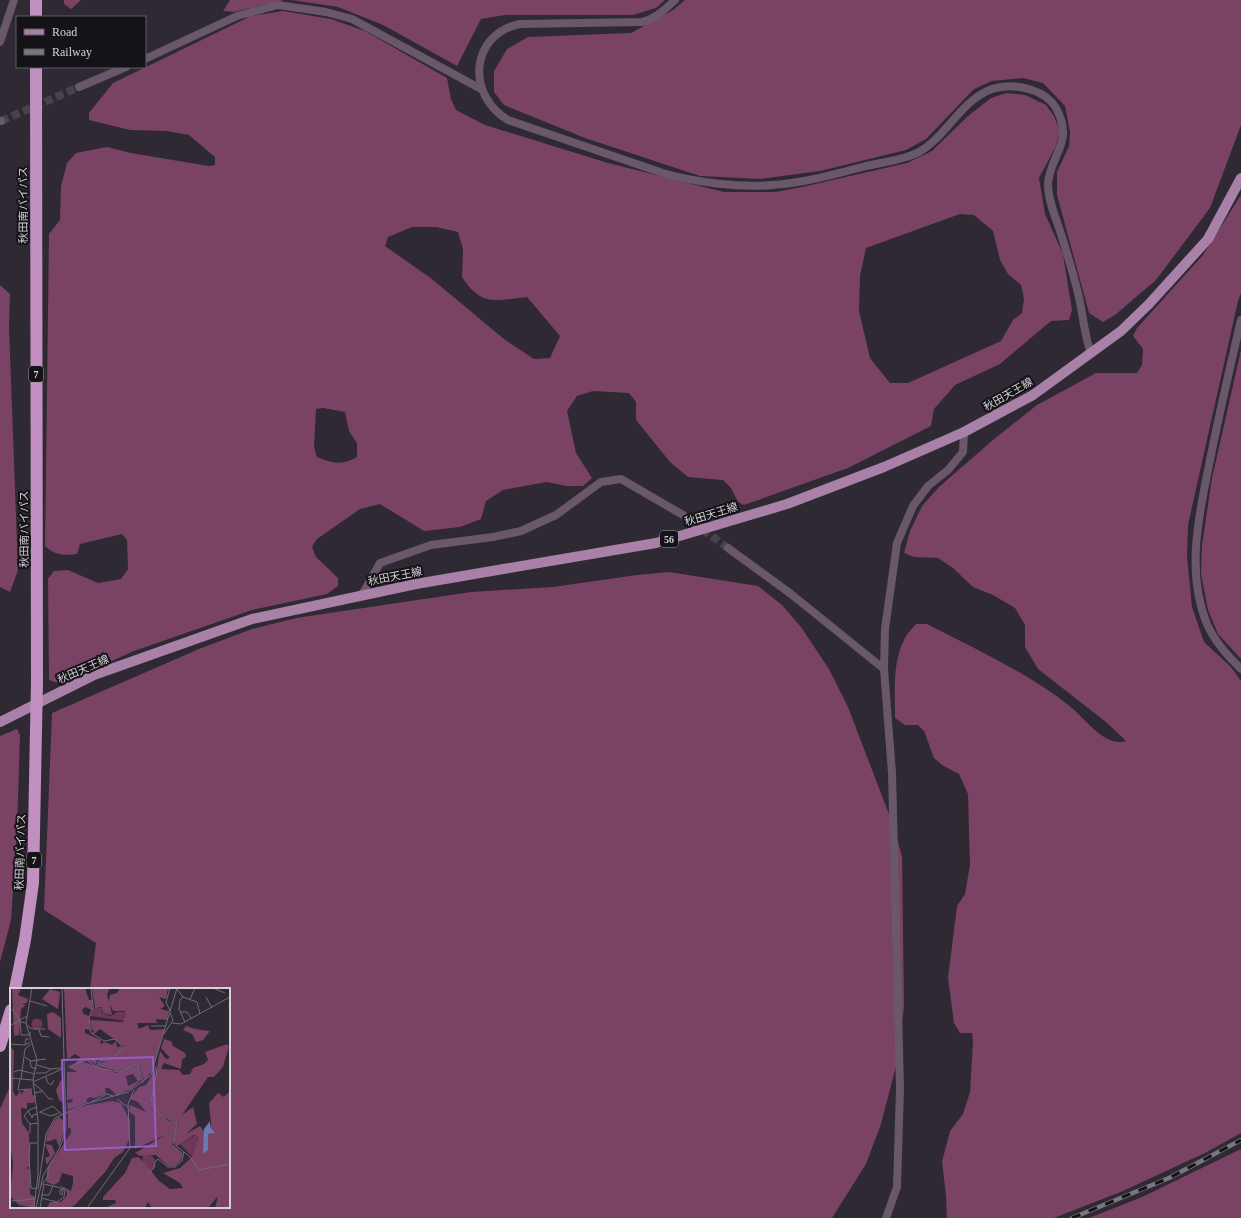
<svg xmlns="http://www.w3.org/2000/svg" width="1241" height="1218" viewBox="0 0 1241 1218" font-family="'Times New Roman','Noto Sans JP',serif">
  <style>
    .forest { fill: #7a4263; fill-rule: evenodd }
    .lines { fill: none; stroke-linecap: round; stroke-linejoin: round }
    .street-tunnel { stroke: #47424c; stroke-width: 8; stroke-dasharray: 8 4; stroke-linecap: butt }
    .street { stroke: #6b576a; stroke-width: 8 }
    .primary { stroke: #a880a8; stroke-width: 10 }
    .highway { stroke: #c190c1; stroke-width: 12 }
    .rail-casing { stroke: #7a767e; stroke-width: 4.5 }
    .rail { stroke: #151317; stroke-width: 3; stroke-dasharray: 9; stroke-linecap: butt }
    .highway-bridge { stroke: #c190c1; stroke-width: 12 }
    .labels { text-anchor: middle; stroke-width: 4; stroke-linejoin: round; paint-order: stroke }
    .shield { fill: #151317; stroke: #9b989d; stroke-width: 1 }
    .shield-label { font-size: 10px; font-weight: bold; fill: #d4d1d7 }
    .street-label { font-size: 11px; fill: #d4d1d7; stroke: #151317 }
    .inset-road { fill: none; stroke: #706c75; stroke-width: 1 }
    .view { fill: #965ec6; fill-opacity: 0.15; stroke: #965ec6; stroke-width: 2 }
    .inset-edge { fill: none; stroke: #d4d1d7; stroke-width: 2 }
  </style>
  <rect width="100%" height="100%" fill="#2e2933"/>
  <g class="forest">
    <polygon points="64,0 81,0 71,9 64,4"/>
    <polygon points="230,0 284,0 234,12 223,11"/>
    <polygon points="291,0 665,0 656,8 633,15 505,15 481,19 457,66 383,25 338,7"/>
    <polygon points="685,0 1241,0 1241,125 1210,208 1156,280 1115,315 1103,322 1089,313 1057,195 1057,172 1069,146 1070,132 1065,106 1043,83 1023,78 992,81 974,89 926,139 906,150 820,171 761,179 700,176 585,138 504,105 494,92 494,71 507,49 528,37 631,33 673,10"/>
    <path d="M283,11l48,8 34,12 82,47 4,21 5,11 29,15 123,38 116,29h51l27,-5 105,-24 25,-12 36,-35 23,-18 15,-5 19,2 21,10 8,11 6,15 -4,15 -17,32 6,36 18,40 9,56 -3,10 -18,1 -51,43 -45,21 -21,24 -3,17 -83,42 -104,37 -6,-3 -7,-14 -8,-8 -35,-3 -18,-15 -34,-42v-18l-7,-9 -36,-2 -16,5 -10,15 9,42 16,25 -9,8h-17l-19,-4 -44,8 -17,11 -5,18 -21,8 -36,4 -44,-27 -20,5 -43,30 -5,8 4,10 22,21v8l-11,8 -75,16 -118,41 -74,33 -11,-4 -1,-101 6,-8 14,-1 30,13 23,-4 7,-10 -1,-29 -5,-6 -42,10 -3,10c-14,2 -22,1 -32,-8l4,-312 11,-14 1,-34 6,-23 9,-10 31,-6 24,6 78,13 6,-1v-8l-26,-22 -22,-4 -37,-1 -41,-10v-7l24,-30 138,-67zM960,214l14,1 19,16 7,29 8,14 13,11 3,14 -2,14 -9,7 -12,21 -93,42h-18l-20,-25 -11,-47 1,-35 6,-28zM412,227h24l22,5 5,17 -1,28c4,6 9,13 15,17 14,11 34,4 50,3l33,39 -10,22 -16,1 -30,-20 -72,-60 -47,-33 3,-9zM323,408l22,4 4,19 8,12v14c-14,9 -26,6 -40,0l-3,-10 2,-38z"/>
    <path d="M1241,195v98l-3,8 -50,224 -1,31 5,51 12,35 27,25 10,14v452l-34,19 -84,39 -69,27h-107l-1,-23 -4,-33 8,-31 13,-17 7,-22 3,-51 -1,-8h-12l-6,-10 -6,-45 9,-72 8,-12 5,-29 -2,-71 -9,-20 -17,-9 -8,-7 -10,-27 -6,-6h-13l-10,-7c0,-26 -3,-56 10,-80 2,-5 8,-10 11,-14h11c50,26 102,49 145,84 13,11 34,40 54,33l-20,-19 -68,-53 -13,-22v-22l-10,-17 -22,-13 -20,-8 -20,-19 -15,-10 -24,-1 -10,-4 6,-22 12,-25 17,-19 54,-47 44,-35 59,-32h41l5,-8 1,-16 -10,-13 4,-8 66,-73z"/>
    <polygon points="0,285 10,294 9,327 18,570 10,592 0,587"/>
    <polygon points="1241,350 1241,659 1218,634 1208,610 1201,574 1202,545 1212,478"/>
    <polygon points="669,572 758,586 782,605 801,627 829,669 848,707 892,822 902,856 904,1007 896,1066 881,1124 866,1164 832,1218 0,1218 0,1109 11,1084 11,1207 229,1207 229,989 90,989 96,943 44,910 52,713 199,649 252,629 296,618 471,592 553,587 637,575"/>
    <polygon points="17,729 20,735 17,830 11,920 0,962 0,736"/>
    <polygon points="1241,1149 1241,1218 1089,1218 1142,1197"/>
  </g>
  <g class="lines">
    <g class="street-tunnel">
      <polyline points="1,121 79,87"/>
      <polyline points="683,515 728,548"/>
    </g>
    <g class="street">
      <path d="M675,0c-10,9 -19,19 -33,22l-122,2c-50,10 -54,71 -12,96l155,53c32,9 75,15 109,12 32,-2 64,-11 94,-19 17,-4 38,-6 53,-14 28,-16 42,-52 73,-63 22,-7 56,0 66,23 15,32 -8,43 -10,72 0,17 8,34 13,50 6,19 12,39 17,59 5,21 6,41 13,61"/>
      <polyline points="0,42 14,0"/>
      <polyline points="145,59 237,16 278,5 326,12 352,19 481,89"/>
      <polyline points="79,87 126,67"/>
      <polyline points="0,121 1,121"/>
      <path d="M1241,320c-10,43 -20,86 -29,130 -11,56 -28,119 -5,174 8,18 20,31 34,45"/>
      <polyline points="728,548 791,594 884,669"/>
      <polyline points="362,595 380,563 431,545 493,537 521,531 556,515 601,482 621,479 683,515"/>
      <polyline points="886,1218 897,1187 900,1088 892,773 884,669 885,629 897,543 913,506 928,486 948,470 963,452 964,432"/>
    </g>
    <polyline class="primary" points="0,722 94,675 252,619 416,584 656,543 787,504 884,467 964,432 1033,395 1121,331 1149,304 1208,239 1241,178"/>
    <g class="highway">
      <polyline points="36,17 36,0"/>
      <polyline points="36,67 37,682"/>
      <polyline points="15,989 25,940 33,883 36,730"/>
      <polyline points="0,1046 11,1010"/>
    </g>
    <defs>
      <polyline id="rail" points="1072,1218 1169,1178 1241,1140"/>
    </defs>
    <use href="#rail" class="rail-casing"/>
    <use href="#rail" class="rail"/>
    <polyline class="highway-bridge" points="36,730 37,682"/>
  </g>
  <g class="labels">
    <g class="shield">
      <rect x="29" y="366" width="14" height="16" rx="3"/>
      <rect x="660" y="531" width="18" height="16" rx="3"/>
      <rect x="27" y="852" width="14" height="16" rx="3"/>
    </g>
    <g class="shield-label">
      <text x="36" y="378">7</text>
      <text x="669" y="543">56</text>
      <text x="34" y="864">7</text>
    </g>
    <g class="street-label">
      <text transform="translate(23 205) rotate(-90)" y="4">秋田南バイパス</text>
      <text transform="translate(1008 394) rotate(-30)" y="4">秋田天王線</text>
      <text transform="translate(711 514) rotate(-17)" y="4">秋田天王線</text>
      <text transform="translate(24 529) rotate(-90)" y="4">秋田南バイパス</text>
      <text transform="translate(395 576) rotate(-11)" y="4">秋田天王線</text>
      <text transform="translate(83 669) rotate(-24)" y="4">秋田天王線</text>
      <text transform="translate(20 852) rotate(-88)" y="4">秋田南バイパス</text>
    </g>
  </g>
  <g transform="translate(10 988)">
    <rect width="220" height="220" fill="#2e2933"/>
    <path d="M83,19l9,1v5l9,3 6,-4h9l-1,9 -35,-5zM21.5 36a5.5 5.5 0 1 1 11 0a5.5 5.5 0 1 1-11 0ZM191,144l-6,28 -15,-16zM134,167l8,1 3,4 -1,8 -6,5 -6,-14z" fill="#6d3757"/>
    <path d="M2,0l9,2 -3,5 10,4 -1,4 -5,1 4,1 -5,4 -2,26 -5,1zM54,0h21l4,12h3v10l-7,-3 -3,3 2,4 5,2 1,14 -5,-1v4l16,7 -1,4 5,-2 7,3 4,-4 1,6 5,-1 1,3 -13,10 -13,1 -1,4 -9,-4 -6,1 35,12 23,-8 2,15 -10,9 -14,6 -8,-7h-4l1,6 -12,4 -4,-1 -4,3 2,2 -20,8 -1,-7 6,-1 -1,-3 -5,1v-28h11l-9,-4 12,-10 -6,-4 -8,6zM123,86l5,7 -10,5 -2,-10zM82,0h18l-3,6 2,8 1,-7 7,-2 3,-5h48l-2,11 -7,-2 6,9 -5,3 9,2 -2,9 -11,-1 1,4h-20l2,6 9,-4 2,5 15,-1 -14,43 -7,9 -5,-17 -21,7 -20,-5 1,-3 9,-2 17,-14 -25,-18 -6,5 -2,-1 2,-2 -2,-1 -2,-10 33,2 3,-8 -1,-3h-12l-3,-7 2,11 -9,-2 -1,-6 -7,1zM40,1l10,3 -2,17 -16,-10zM43,24l8,6v20l-13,-9 -1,-15zM176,38l9,3 15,2 -7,9 -7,2 -4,-8 -9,-4zM154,51l7,2 2,5 12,7 1,4 -4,2 -1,10 -17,-6 -3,6 18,1 4,5 7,-1 3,-6 11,-4 4,-4 -3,-8 22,-8 2,3 -6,20 -9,10h-6l-26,38 11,-8 4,17 -11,10 14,-8 5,7 6,-9 -2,-21 9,-10 6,4 6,-6v117h-15l3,-12 -10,12h-56l-4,-6 -3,6h-40l11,-5 -1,-3h-12v-3l22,-24 7,-15 6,-1 6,5 15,19 11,8 13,-1 -3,-5 -17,-10 17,-5 12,-11 7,-20 -5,-2 -17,11 -4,-5 5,-17 -17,-10 -8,-10 -2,-5 9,-48 6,8 4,-1 -9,-10zM0,58l4,5 -1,40 3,6 4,-6 2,3 2,-4 8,-2v7l4,1 -2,7h-7v6l-6,-1 1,15 7,10 1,33 -3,2 3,2v24l5,3 -1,11 -15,-3 -9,-9 3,-32 -3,-21zM146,81l-5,33 16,18 10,4 -5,20 11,9 -2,7 -6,6h-7l-12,-11 -16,1 -5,-3 30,-18 -30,14v-33l-6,-5 1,-6 16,7 -8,-10 -8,-3 9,-12 7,-2zM51,92l2,2 1,22 -5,-4 -3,-10zM102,113l9,2 9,18 -1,19 -6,12 -9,6 -8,13 -31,34 -5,3h-23l3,-6h11l6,-7 -1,-5 -8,-6 13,7 2,-8v-7l-11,-3 -3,9 -5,3 -8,-3 2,-15 23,-34v-4l-3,-2v-15l14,-6zM55,126v14l-6,19 -3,-8 -10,3 1,-8 7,-13 5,-4 5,4zM35,156l7,1 3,8 -8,12 -2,-7 5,-2z" fill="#7a4263" fill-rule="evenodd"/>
    <path d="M200,133v6l5,6 -7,1v16l-5,4 1,-25z" fill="#687ab2"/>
    <path class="inset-road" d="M22,0l-6,35 11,37 -4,20 5,41v54l-4,33M81,0l2,19 -4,11 2,15 13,8 11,-2 9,9 -14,12 -11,1 -2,5M203,0l12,5M167,1l6,8 14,5 3,12M173,9l-3,3 -1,9 6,13M196,9l6,11M180,11l5,-11M20,13l17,5M2,21l9,13 5,1M160,23l-4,-9 4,-14M170,24h7l4,6M10,32l1,15h9v-3M162,35l9,1 49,-27M1,37l16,-9M17,38l6,3h12M141,38h14M29,42l2,6 8,1M154,46l9,-14 -3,-7M19,51h-3l-1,6 5,-3M0,56l15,1M15,69l6,4 15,-2M20,72l1,7 6,2M27,77l13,4 11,-1M145,78l2,5 -6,30 10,14 16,9 -4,19 17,14 9,13 31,-6M58,79l18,-7 13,8 20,4 19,-8 5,19M4,84l5,-2 16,4M26,85h10l5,-4M36,89l1,5 4,3 3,-5M0,90l23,2M10,91l-2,11 11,-1M11,91l4,-30 6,-5M23,94l29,-13M24,96l9,7 -8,2M33,104l6,7h4M107,111l11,8M81,114l16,-8 6,2M18,123l4,7 1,-3 5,-1M29,124l12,4 8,-3M30,124l13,-6 9,9M20,136l-6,-8 5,-6 8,-3M20,145v-9l8,-1M139,185l5,-5 1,-6 3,-3 10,8h7l7,-6 2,-9M31,198l7,-10v-6M26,201l-5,-1 -2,-30 1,-15h7M28,201l8,-55 9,-16 27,-13 46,-13 23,-17 26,-87M53,202h-3v4l2,1 1,-5v-2M31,207h8l4,-9M31,210l16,4 7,-5 1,-8 -21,-5M2,213l23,-2M26,220l7,-32 17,-29 6,-18 -4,-141M30,220l4,-24M77,220l43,-60 -2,-44 6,-14"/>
    <path class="view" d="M143,69l3,89 -91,4 -3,-90z"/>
    <rect width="220" height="220" class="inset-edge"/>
  </g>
  <rect x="16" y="16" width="130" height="52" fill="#151317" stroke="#615f64"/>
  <rect x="24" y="29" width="20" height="6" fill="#a880a8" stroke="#615f64"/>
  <text x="52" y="36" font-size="12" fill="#d4d1d7">Road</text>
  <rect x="24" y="49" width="20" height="6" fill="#7a767e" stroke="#615f64"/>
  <text x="52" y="56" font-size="12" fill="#d4d1d7">Railway</text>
</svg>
